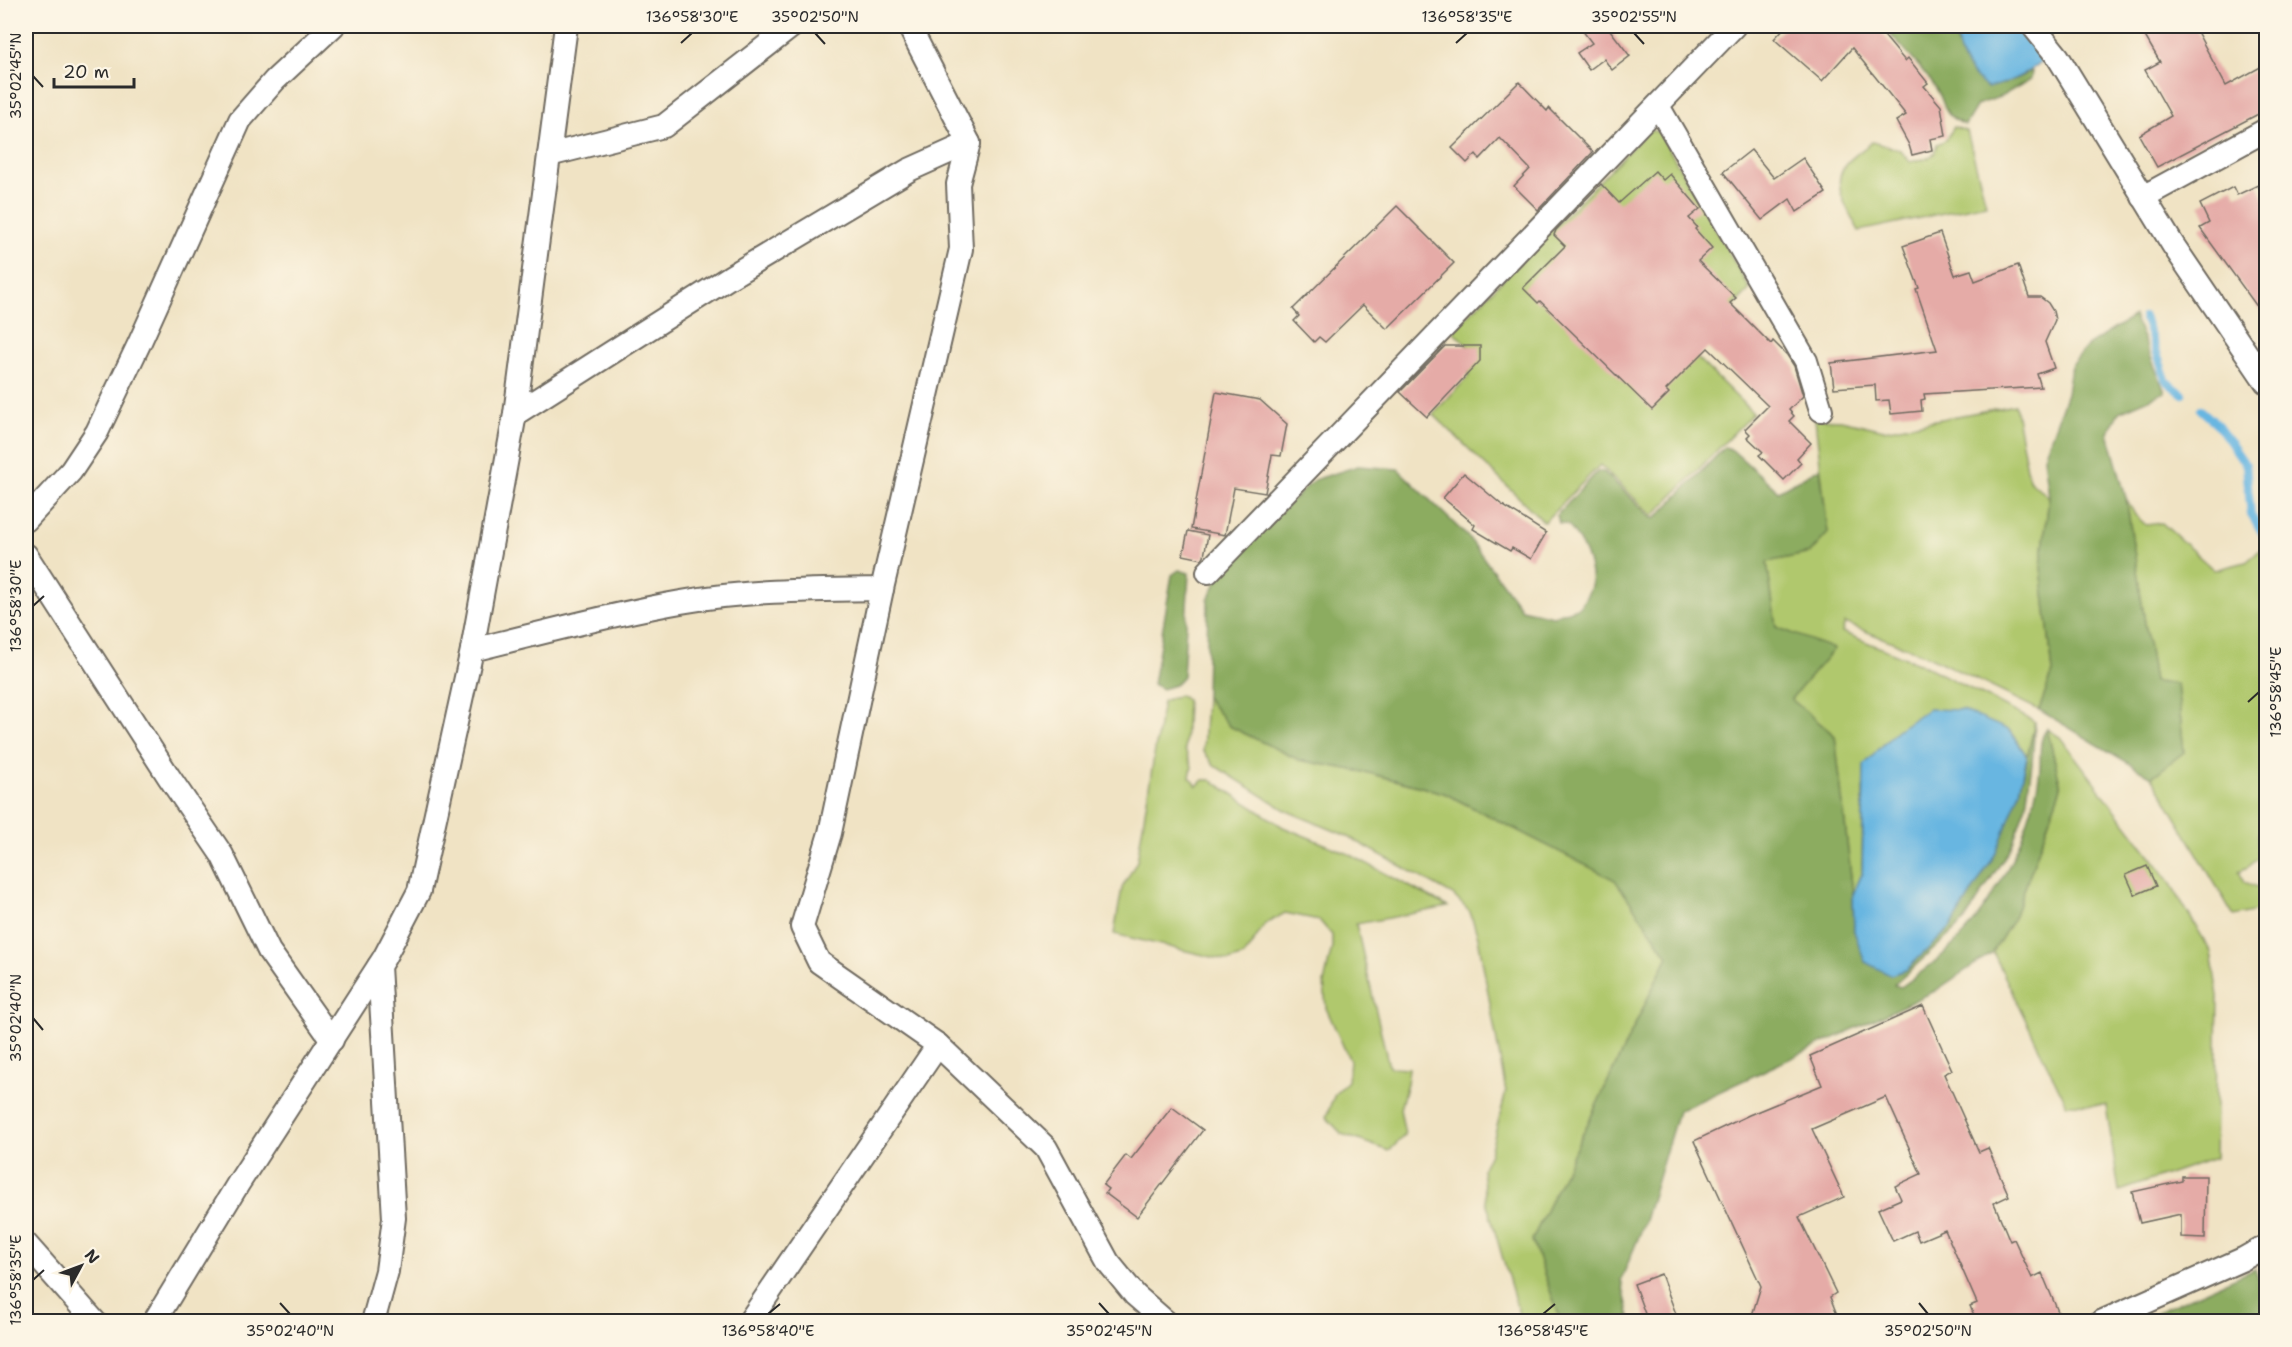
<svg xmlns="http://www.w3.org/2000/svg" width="2292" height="1347" viewBox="0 0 2292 1347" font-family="'Shantell Sans',sans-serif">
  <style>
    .green { fill: #b0c86d; stroke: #6e7a4c; stroke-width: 1.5 }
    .forest { fill: #8cac60; stroke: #5c6c46; stroke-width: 1.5 }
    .water { fill: #67b6e1; stroke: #497086; stroke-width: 1.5 }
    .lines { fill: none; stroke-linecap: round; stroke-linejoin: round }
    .stream { stroke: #67b6e1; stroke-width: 8 }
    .building { fill: #e5aba7 }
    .street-casing { stroke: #706b61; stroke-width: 26 }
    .street { stroke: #fff; stroke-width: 22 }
    .ticks { fill: none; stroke: #2b2b2b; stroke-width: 2 }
    .neatline { fill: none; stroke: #2b2b2b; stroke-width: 2 }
    .ticks-label { font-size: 15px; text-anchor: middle; fill: #2b2b2b }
  </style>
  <rect width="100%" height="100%" fill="#fcf5e5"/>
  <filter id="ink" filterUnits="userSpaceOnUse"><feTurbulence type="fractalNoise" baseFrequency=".0167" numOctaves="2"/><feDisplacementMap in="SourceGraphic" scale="12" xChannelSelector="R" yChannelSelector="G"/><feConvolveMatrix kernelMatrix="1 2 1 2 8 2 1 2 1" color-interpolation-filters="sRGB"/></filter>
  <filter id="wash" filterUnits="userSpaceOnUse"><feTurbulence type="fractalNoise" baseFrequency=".008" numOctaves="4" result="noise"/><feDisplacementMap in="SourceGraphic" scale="24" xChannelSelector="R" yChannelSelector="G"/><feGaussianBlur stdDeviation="1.35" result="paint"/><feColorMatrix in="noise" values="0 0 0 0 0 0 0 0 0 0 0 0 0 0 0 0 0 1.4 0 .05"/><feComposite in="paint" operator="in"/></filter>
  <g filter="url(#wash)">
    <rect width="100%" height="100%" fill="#f0e3c4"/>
    <g class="green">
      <path d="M1954,127l13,4 19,73 -127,27c-10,-20 -30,-46 -13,-67 7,-8 18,-15 26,-22l28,8 10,12 18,-4 6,-4 3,-10 9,-4z"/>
      <polygon points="1649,130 1659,132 1750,289 1690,351 1753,413 1653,516 1600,465 1544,522 1433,414 1469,376 1470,348 1453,331"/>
      <polygon points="2015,405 2029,480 2049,497 2041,567 2053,672 2039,710 1930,657 1845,623 1842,632 1930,668 2035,722 2027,756 2009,730 1863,788 1862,874 1853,894 1835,736 1791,699 1776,627 1767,562 1810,553 1828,533 1815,419 1841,420 1884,430"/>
      <path d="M2126,498l9,17 11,10 16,-2 52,47 32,-8 19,-16 1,7v265c-9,13 -10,24 -7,40l-11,9 -9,4 5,11 22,8v19l-32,7 -82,-139 32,-25 -7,-68 -23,-2z"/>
      <polygon points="1179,695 1187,700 1185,750 1192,766 1190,777 1197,786 1203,780 1211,780 1283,827 1349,854 1448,907 1356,924 1389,1067 1409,1068 1407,1083 1400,1109 1405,1135 1389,1151 1342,1134 1326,1117 1335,1094 1348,1081 1350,1061 1326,1008 1324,983 1332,947 1332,935 1319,920 1285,913 1265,924 1244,956 1229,961 1114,934 1122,888 1137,861 1163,701"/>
      <polygon points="1206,697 1229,726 1299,760 1369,773 1444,793 1616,880 1668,956 1532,1240 1561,1321 1521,1321 1486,1201 1482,1170 1490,1153 1506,1092 1478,937 1470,912 1453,895 1347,836 1287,811 1215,766 1203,751"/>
      <polygon points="2047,729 2060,737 2168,879 2211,952 2218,996 2215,1158 2119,1191 2106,1105 2066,1104 1993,952 2014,918 2061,787"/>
    </g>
    <g class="forest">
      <path d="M1883,26h71l3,19 47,39 28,-13 -1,8 -29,17 -25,9 -12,20c-26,-11 -17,-20 -30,-38 -15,-22 -35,-41 -52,-61z"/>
      <polygon points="2134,316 2165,392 2119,412 2108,433 2126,498 2154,682 2177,684 2184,752 2152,777 2039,710 2053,672 2041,567 2049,497 2044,457 2067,393 2071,366 2087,346"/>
      <path d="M1725,447l7,3 46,41 42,-23 8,65 -18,20 -43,9 9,65 58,22 -43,50 44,37 18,158 1,37 166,-140 15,-69 -3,41 -6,42 -14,40 -48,77 -70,63 7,2c17,-12 35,-25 50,-40 37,-34 69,-95 82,-143 3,-11 6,-24 7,-36 1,-14 -2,-28 7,-39l14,58 -47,131 -21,34 -58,39 -257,120 -34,113 -23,56 10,41h-70l-29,-81 136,-284 -53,-76 -171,-87 -75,-20 -70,-13 -70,-34 -23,-29 2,-97 16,-35 90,-85 44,-14 40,3 71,69 52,71 32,7 27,-9c3,-6 10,-15 11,-21 3,-20 -11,-47 -23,-61l-9,-2 -2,-8 41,-44 6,1 48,46h4z"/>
      <polygon points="1179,570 1189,573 1183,676 1175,685 1162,689 1153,684 1172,575"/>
      <polygon points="2255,1269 2266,1299 2266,1321 2137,1321"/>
    </g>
    <g class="water">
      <path d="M1954,26h66l27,31c-18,16 -36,26 -60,31 -25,-22 -27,-29 -33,-62z"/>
      <polygon points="1928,709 1962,710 2009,730 2027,756 2020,791 1996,853 1950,928 1906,970 1890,975 1865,962 1854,931 1853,894 1862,874 1864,765 1897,730"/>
    </g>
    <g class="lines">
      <g class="stream">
        <polyline points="2144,317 2167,382 2183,394"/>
        <polyline points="2201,410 2218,425 2246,465 2251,515 2266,539"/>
      </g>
    </g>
    <g id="blocks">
      <g class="building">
        <polygon points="1579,26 1607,26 1630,56 1612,70 1604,59 1589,70 1577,53 1592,43"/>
        <polygon points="1786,26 1876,26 1905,61 1908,58 1928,83 1924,86 1941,106 1946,136 1930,139 1932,150 1912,155 1909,145 1896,121 1906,115 1852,48 1822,81 1774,39"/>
        <polygon points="2139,26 2194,26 2226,86 2266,64 2266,110 2157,167 2139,135 2171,116 2145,70 2160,62"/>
        <polygon points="1519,82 1547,111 1549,108 1593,152 1538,210 1514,186 1530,169 1500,138 1480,159 1476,154 1467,163 1452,148"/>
        <polygon points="1751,150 1774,178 1803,158 1826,193 1797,212 1790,199 1762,220 1723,172"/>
        <polygon points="1655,171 1663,180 1670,174 1700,209 1689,218 1697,227 1695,229 1712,248 1698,261 1736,298 1730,303 1771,344 1773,341 1787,355 1794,366 1803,396 1789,410 1794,416 1789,421 1811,443 1797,458 1801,463 1784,480 1759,455 1763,452 1747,437 1750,434 1745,429 1768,406 1708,348 1666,390 1669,393 1652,410 1540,301 1538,303 1523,288 1565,246 1554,235 1556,230 1601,184 1619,203"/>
        <polygon points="2258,185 2266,202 2266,319 2200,228 2209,223 2200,204 2233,187 2237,195"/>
        <polygon points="1397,206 1454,263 1387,329 1363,305 1325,342 1319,337 1314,342 1294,321 1299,316 1293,309"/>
        <polygon points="1940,233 1955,275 1971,270 1975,281 2018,265 2029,297 2040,297 2048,303 2053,311 2055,320 2045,342 2054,368 2037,374 2041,387 1924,394 1925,399 1921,400 1922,411 1891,414 1889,400 1876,401 1875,385 1834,388 1831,363 1937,350 1916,289 1919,288 1903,246"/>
        <polygon points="1445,346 1480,346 1480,361 1427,417 1400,392"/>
        <polygon points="1216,392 1260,400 1287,424 1281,456 1272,455 1265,493 1234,488 1225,535 1191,529"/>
        <polygon points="1464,473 1502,505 1546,533 1531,559 1512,548 1510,551 1473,529 1475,525 1443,498"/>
        <polygon points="1188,531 1208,535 1204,556 1202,559 1183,555"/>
        <polygon points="2147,866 2156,886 2135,895 2126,875"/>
        <polygon points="1923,1006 1952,1070 1944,1074 1979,1152 1988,1148 2009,1196 1994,1203 2010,1241 2014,1239 2032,1278 2042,1273 2059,1314 2041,1322 1977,1322 1970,1306 1977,1303 1945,1230 1919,1241 1915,1231 1893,1241 1878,1209 1901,1199 1895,1186 1921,1174 1886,1097 1812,1129 1844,1197 1799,1217 1836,1293 1830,1297 1840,1322 1750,1322 1761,1286 1694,1141 1749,1115 1822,1085 1810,1056"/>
        <polygon points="1172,1107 1203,1130 1137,1217 1105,1193 1108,1189 1103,1185 1126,1155 1131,1159"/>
        <polygon points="2182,1176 2206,1176 2205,1238 2181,1237 2181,1214 2140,1223 2132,1192 2182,1181"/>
        <polygon points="1661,1274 1679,1322 1648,1322 1634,1284"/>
      </g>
    </g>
  </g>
  <g filter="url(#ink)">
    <use href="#blocks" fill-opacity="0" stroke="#706b61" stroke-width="1.5"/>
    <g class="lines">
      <defs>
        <g id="street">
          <polyline points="909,26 969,143 958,184 961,249 882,589 830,833 802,927 819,962 938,1045 1046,1148 1108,1262 1135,1295 1166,1322"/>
          <polyline points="2033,26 2058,57 2173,245 2266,382"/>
          <polyline points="1658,106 1806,361 1821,410"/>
          <polyline points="549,155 664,126 792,26"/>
          <polyline points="2143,197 2266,130"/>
          <polyline points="515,414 730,277 909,170 969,143"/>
          <polyline points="26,520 71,471 97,432 139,344 240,120 275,80 333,26"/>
          <polyline points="26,555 169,777 222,855 269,951 332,1040"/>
          <polyline points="1208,572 1734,26"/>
          <path d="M472,650c70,-17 139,-36 209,-48 67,-12 134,-12 201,-13"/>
          <polyline points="26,1244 95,1322"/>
          <polyline points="154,1322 238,1184 384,958 419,891 472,650 515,414 566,26"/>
          <polyline points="373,1322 387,1271 394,1218 379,966"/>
          <polyline points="749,1322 938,1045"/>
          <polyline points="2101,1322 2243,1259 2266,1246"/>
        </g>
      </defs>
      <use href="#street" class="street-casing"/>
      <use href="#street" class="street"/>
    </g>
  </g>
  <path class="ticks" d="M815,33l10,11M1634,33l10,11M681,43l11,-10M1456,43l11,-10M33,76l10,11M33,606l11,-10M2248,702l11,-10M33,1018l10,12M33,1280l11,-10M280,1303l10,11M1099,1303l10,11M1919,1303l9,11M768,1314l12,-10M1543,1314l12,-10"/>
  <rect width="2292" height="1347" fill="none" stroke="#fcf5e5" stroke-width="66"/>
  <g transform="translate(81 1266) rotate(49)" stroke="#fcf5e5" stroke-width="4.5" paint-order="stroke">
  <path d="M0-4.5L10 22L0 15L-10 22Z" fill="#2b2b2b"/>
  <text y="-9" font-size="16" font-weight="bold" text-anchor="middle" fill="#2b2b2b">N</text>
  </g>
  <path d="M54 78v9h80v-9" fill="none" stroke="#2b2b2b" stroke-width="3"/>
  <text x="63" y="78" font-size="18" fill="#2b2b2b" stroke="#fcf5e5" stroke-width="4.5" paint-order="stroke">20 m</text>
  <rect x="33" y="33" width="2226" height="1281" class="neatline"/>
  <g class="ticks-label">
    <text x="692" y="22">136°58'30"E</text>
    <text x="815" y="22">35°02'50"N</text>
    <text x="1467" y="22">136°58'35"E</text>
    <text x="1634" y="22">35°02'55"N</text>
    <text transform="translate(16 76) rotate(-90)" y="5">35°02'45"N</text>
    <text transform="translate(16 606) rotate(-90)" y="5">136°58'30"E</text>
    <text transform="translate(2276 692) rotate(-90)" y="5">136°58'45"E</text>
    <text transform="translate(16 1018) rotate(-90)" y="5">35°02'40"N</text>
    <text transform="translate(16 1280) rotate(-90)" y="5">136°58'35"E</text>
    <text x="290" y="1336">35°02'40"N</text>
    <text x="768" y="1336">136°58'40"E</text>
    <text x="1109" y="1336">35°02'45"N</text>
    <text x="1543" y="1336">136°58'45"E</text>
    <text x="1928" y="1336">35°02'50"N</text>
  </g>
</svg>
